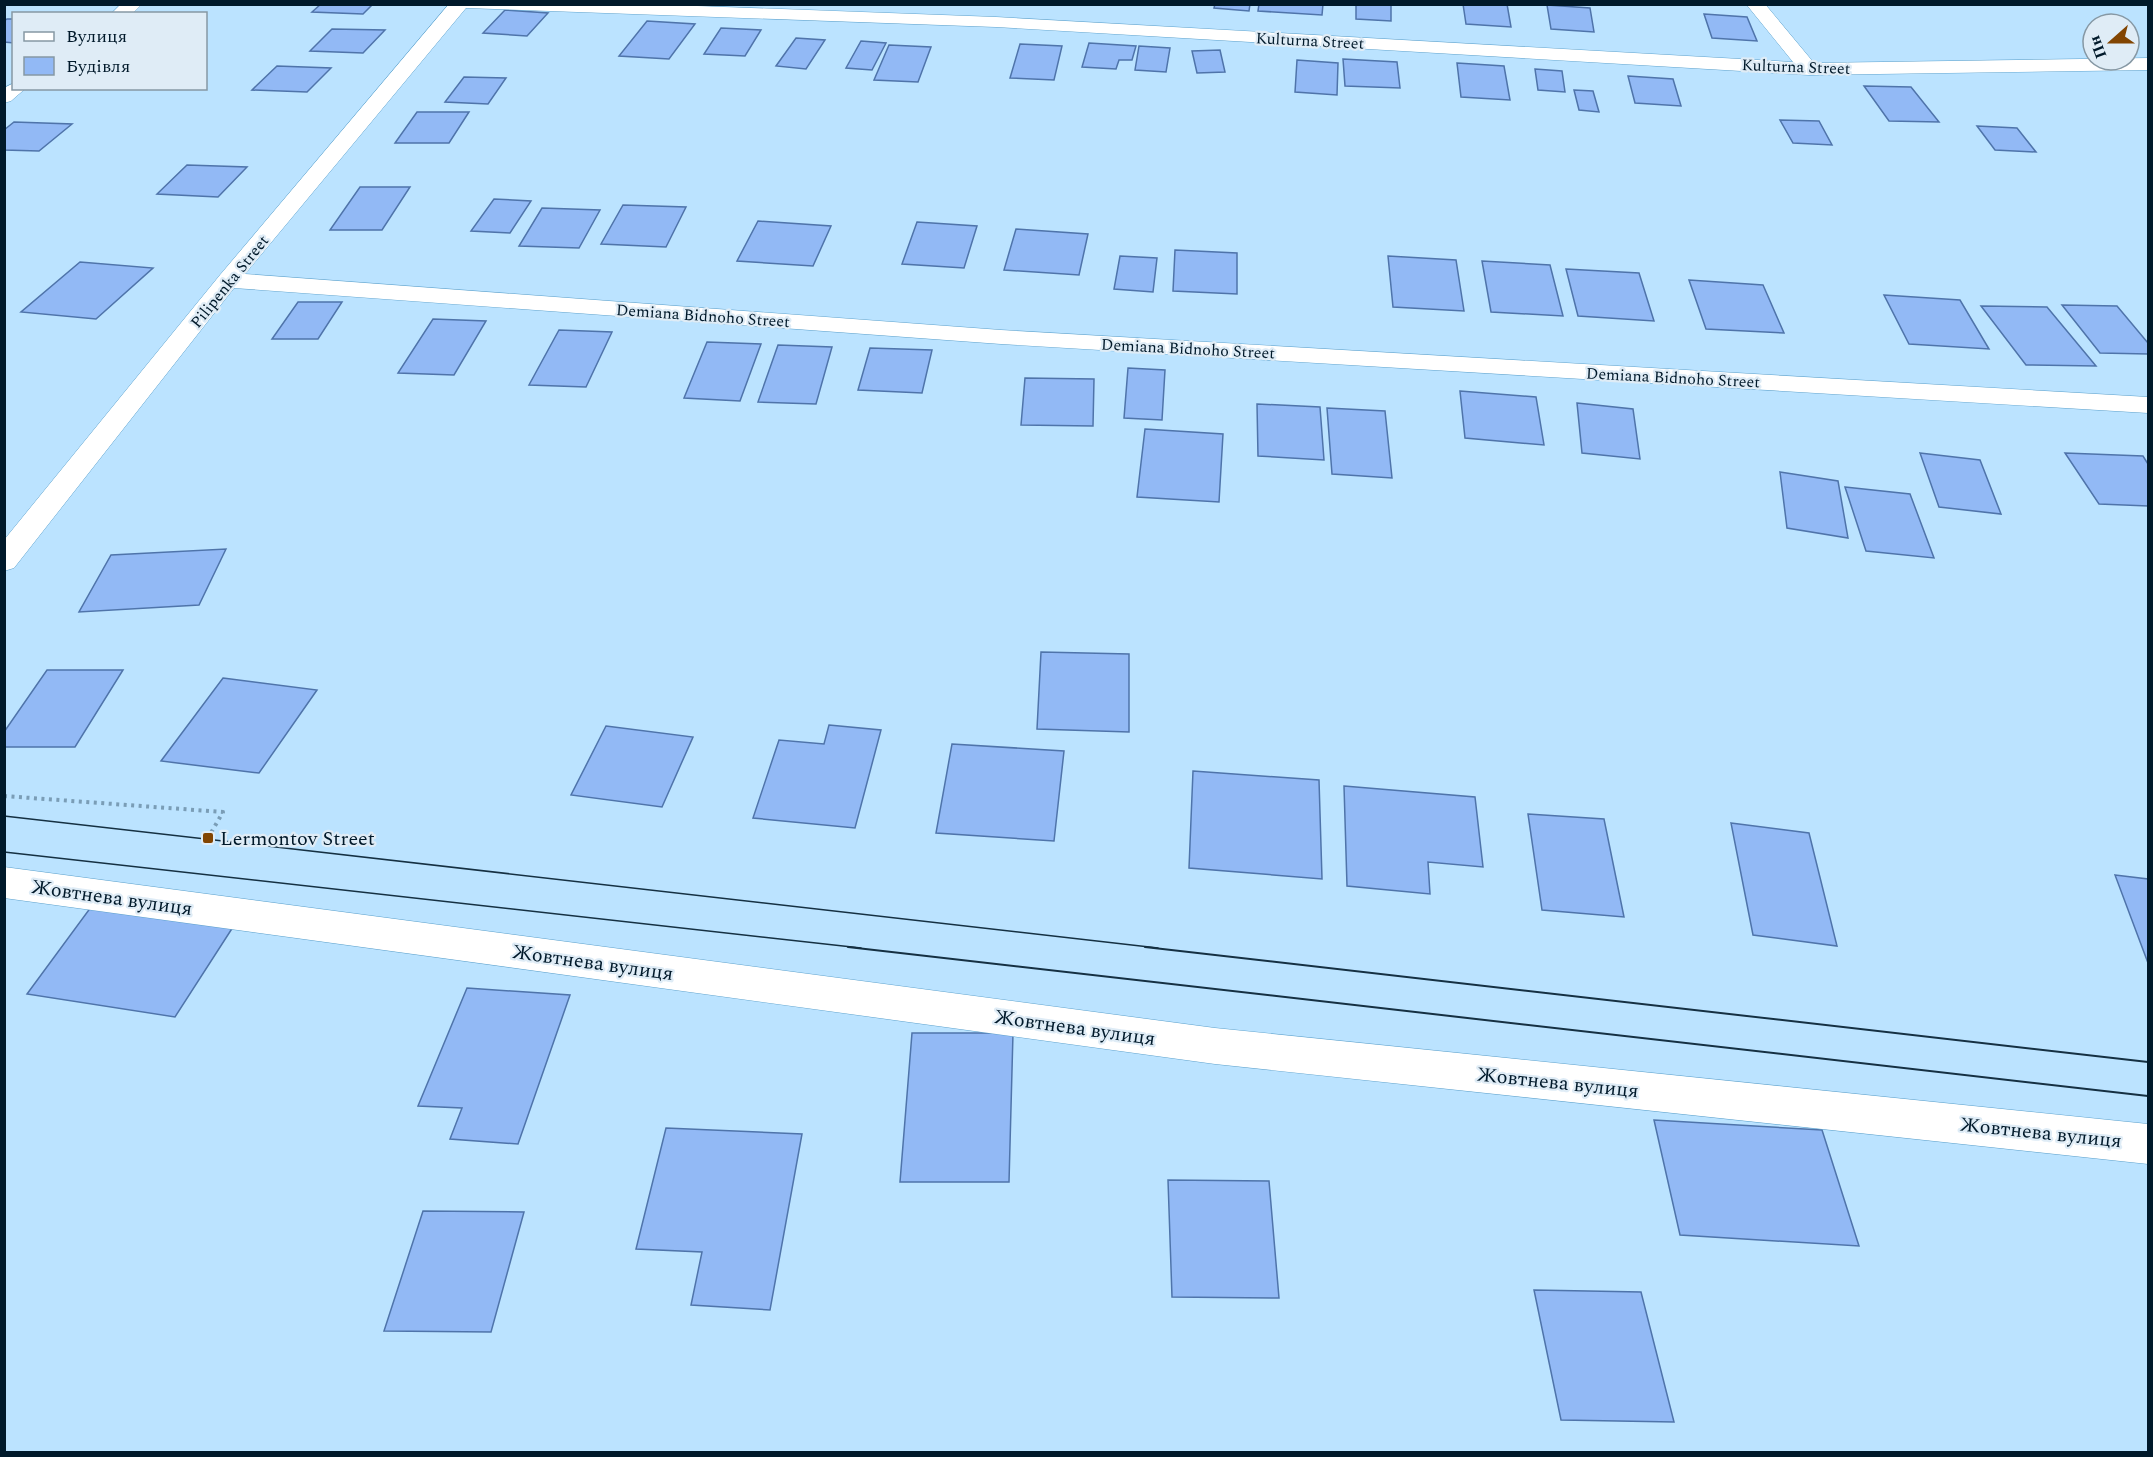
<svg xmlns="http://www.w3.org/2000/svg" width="2153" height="1457" viewBox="0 0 2153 1457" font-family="Spectral,serif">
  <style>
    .building { fill: #92b9f5; stroke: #4f74aa; stroke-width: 1.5 }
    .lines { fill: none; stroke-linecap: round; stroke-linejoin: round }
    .minor-casing { stroke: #5ca1cc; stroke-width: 1 }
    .path { stroke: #7a9db6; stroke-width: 4; stroke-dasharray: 3 4.5; stroke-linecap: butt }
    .minor { fill: #fff; fill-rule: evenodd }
    .tram-far1 { stroke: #153042; stroke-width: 1.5 }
    .tram { stroke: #153042; stroke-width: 2 }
    .poi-dot { fill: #824502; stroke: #dfecf6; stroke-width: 2 }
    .labels { text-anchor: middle; stroke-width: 4.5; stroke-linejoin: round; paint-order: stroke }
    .far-street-label { font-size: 16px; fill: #00192a; stroke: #dfecf6 }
    .poi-label { font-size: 20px; fill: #00192a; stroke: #dfecf6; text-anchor: start }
    .street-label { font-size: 20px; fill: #00192a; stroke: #dfecf6 }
  </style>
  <rect width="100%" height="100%" fill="#bbe3ff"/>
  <g class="building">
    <polygon points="321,4 373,4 363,14 312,12"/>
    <polygon points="1215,4 1250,4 1249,11 1214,8"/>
    <polygon points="1259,4 1323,4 1322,15 1258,11"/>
    <polygon points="1356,4 1391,4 1391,21 1356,19"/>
    <polygon points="1463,4 1507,4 1511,27 1466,24"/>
    <polygon points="1547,5 1590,8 1594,32 1551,29"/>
    <polygon points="505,10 548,13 527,36 483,33"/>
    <polygon points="1704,14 1747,17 1757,41 1712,38"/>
    <polygon points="7,19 14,19 14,43 4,42 4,21"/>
    <polygon points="647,21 695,24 669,59 619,56"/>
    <polygon points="721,28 761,30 745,56 704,54"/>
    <polygon points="332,29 385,30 363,53 310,51"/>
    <polygon points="796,38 825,40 806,69 776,66"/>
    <polygon points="861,41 886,43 872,70 846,68"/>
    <polygon points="1089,43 1136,46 1132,60 1119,60 1116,69 1082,67"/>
    <polygon points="1020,44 1062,46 1054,80 1010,78"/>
    <polygon points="889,45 931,47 918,82 874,80"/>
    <polygon points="1139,46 1170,48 1166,72 1135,70"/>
    <polygon points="1220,50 1225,72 1197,73 1192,51"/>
    <polygon points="1343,59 1397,62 1400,88 1345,86"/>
    <polygon points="1297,60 1338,63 1337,95 1295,92"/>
    <polygon points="1457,63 1504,66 1510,100 1461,97"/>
    <polygon points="277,66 331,68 307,92 252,90"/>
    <polygon points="1535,69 1562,71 1565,92 1538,90"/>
    <polygon points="1628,76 1673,79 1681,106 1635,103"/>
    <polygon points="464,77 506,78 488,104 445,102"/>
    <polygon points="1864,86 1911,87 1939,122 1889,121"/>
    <polygon points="1574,90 1593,91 1599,112 1579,110"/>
    <polygon points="417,112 469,112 449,143 395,143"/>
    <polygon points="1780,120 1819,121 1832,145 1793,143"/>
    <polygon points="14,122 72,124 39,151 4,150 4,130"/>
    <polygon points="1977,126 2017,128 2036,152 1995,150"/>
    <polygon points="187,165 247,167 218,197 157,194"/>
    <polygon points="360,187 410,187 382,230 330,230"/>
    <polygon points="494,199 531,201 510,233 471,231"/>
    <polygon points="623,205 686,207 666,247 601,244"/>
    <polygon points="542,208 600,210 579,248 519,246"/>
    <polygon points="758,221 831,226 813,266 737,261"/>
    <polygon points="917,222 977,226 964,268 902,264"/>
    <polygon points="1016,229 1088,234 1079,275 1004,270"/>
    <polygon points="1175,250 1237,253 1237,294 1173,291"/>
    <polygon points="1120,256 1157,258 1153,292 1114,289"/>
    <polygon points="1388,256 1456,260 1464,311 1393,307"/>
    <polygon points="1482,261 1550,265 1563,316 1491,312"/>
    <polygon points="80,262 153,268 96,319 21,312"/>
    <polygon points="1566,269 1639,273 1654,321 1578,316"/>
    <polygon points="1689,280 1763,285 1784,333 1706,329"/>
    <polygon points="1884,295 1960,300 1989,349 1909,344"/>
    <polygon points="298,302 342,302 318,339 272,339"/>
    <polygon points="2062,305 2117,306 2148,343 2148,354 2100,353"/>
    <polygon points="1981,306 2047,307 2096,366 2026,365"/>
    <polygon points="433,319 486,321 454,375 398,373"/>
    <polygon points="559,330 612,332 586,387 529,385"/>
    <polygon points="707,342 761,344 740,401 684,398"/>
    <polygon points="778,345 832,347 816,404 758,402"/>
    <polygon points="870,348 932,350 922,393 858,390"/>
    <polygon points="1128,368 1165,370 1162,420 1124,418"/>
    <polygon points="1025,378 1094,379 1093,426 1021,425"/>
    <polygon points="1460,391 1536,397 1544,445 1465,438"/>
    <polygon points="1577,403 1633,409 1640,459 1582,453"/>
    <polygon points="1257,404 1320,407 1324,460 1258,456"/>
    <polygon points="1327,408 1385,411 1392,478 1332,474"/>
    <polygon points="1145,429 1223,434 1219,502 1137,497"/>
    <polygon points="1920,453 1980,460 2001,514 1939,507"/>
    <polygon points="2065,453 2143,456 2148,464 2148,506 2099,504"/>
    <polygon points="1780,472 1838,481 1848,538 1787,528"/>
    <polygon points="1845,487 1910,494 1934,558 1866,551"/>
    <polygon points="226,549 199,605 79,612 111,555"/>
    <polygon points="1041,652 1129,654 1129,732 1037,729"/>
    <polygon points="47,670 123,670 75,747 4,747 4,732"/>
    <polygon points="223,678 317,690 259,773 161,761"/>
    <polygon points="829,725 881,730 855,828 753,818 779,740 824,744"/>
    <polygon points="606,726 693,737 662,807 571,795"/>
    <polygon points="952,744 1064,751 1054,841 936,833"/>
    <polygon points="1193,771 1319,780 1322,879 1189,868"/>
    <polygon points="1344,786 1475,797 1483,867 1428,862 1430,894 1347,886"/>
    <polygon points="1528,814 1604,819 1624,917 1542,910"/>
    <polygon points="1731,823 1809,833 1837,946 1753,935"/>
    <polygon points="2115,875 2148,879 2148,963"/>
    <polygon points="91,907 233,927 175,1017 27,994"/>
    <polygon points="467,988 570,995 518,1144 450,1139 462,1108 418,1106"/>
    <polygon points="912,1033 1013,1033 1009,1182 900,1182"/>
    <polygon points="1654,1120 1822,1130 1859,1246 1680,1235"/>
    <polygon points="666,1128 802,1134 770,1310 691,1305 702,1252 636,1249"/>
    <polygon points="1168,1180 1269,1181 1279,1298 1172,1297"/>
    <polygon points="423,1211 524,1212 491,1332 384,1331"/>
    <polygon points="1534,1290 1641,1292 1674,1422 1561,1420"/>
  </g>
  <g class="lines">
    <defs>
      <g id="minor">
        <polygon points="121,4 142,4 132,14 111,14"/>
        <polygon points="449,4 644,4 996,17 1793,62 1746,4 1765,4 1814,63 2148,58 2148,70 1809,75 996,27 466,8 245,274 1001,330 2148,397 2148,413 1001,344 234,288 14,568 4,571 4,540 220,275"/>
        <polygon points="14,83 14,88 26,88 11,101 4,103 4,88"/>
        <polygon points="4,867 1215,1028 2148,1124 2148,1164 1215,1064 4,898"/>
      </g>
    </defs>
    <use href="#minor" class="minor-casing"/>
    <polyline class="path" points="4,796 223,812 208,838"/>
    <use href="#minor" class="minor"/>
    <g class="tram-far1">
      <polyline points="4,816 1158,948"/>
      <polyline points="4,852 861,948"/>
    </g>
    <g class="tram">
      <polyline points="848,947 2148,1096"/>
      <polyline points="1145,947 2148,1062"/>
    </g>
  </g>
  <rect class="poi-dot" x="202" y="832" width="12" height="12" rx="3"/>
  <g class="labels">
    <g class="far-street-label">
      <text transform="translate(1310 40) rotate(3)" y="6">Kulturna Street</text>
      <text transform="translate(1796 66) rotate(2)" y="6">Kulturna Street</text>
      <text transform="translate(229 281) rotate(-51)" y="6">Pilipenka Street</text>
      <text transform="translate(703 315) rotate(4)" y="6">Demiana Bidnoho Street</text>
      <text transform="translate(1188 348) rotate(3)" y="6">Demiana Bidnoho Street</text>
      <text transform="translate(1673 377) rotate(3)" y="6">Demiana Bidnoho Street</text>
    </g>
    <g class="poi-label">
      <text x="220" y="845">Lermontov Street</text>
    </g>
    <g class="street-label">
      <text transform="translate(112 897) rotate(8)" y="7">Жовтнева вулиця</text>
      <text transform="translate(593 962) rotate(8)" y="7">Жовтнева вулиця</text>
      <text transform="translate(1075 1027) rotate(8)" y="7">Жовтнева вулиця</text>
      <text transform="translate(1558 1082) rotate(6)" y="7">Жовтнева вулиця</text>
      <text transform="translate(2041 1132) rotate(6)" y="7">Жовтнева вулиця</text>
    </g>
  </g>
  <rect width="2153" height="1457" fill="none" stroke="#00192a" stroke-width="12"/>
  <rect x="12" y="12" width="195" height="78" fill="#dfecf6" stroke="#8698a4" stroke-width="1.5"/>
  <rect x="24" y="32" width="30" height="9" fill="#ffffff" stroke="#8698a4" stroke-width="1.5"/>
  <text x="66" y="42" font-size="18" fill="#00192a">Вулиця</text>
  <rect x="24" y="57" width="30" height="18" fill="#92b9f5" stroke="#8698a4" stroke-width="1.5"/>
  <text x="66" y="72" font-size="18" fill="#00192a">Будівля</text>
  <g transform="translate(2111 42) rotate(249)"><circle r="28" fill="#dfecf6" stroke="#8698a4" stroke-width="1.5"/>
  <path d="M0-4.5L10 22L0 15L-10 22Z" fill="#824502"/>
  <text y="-9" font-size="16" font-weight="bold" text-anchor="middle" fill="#00192a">Пн</text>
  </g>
</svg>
